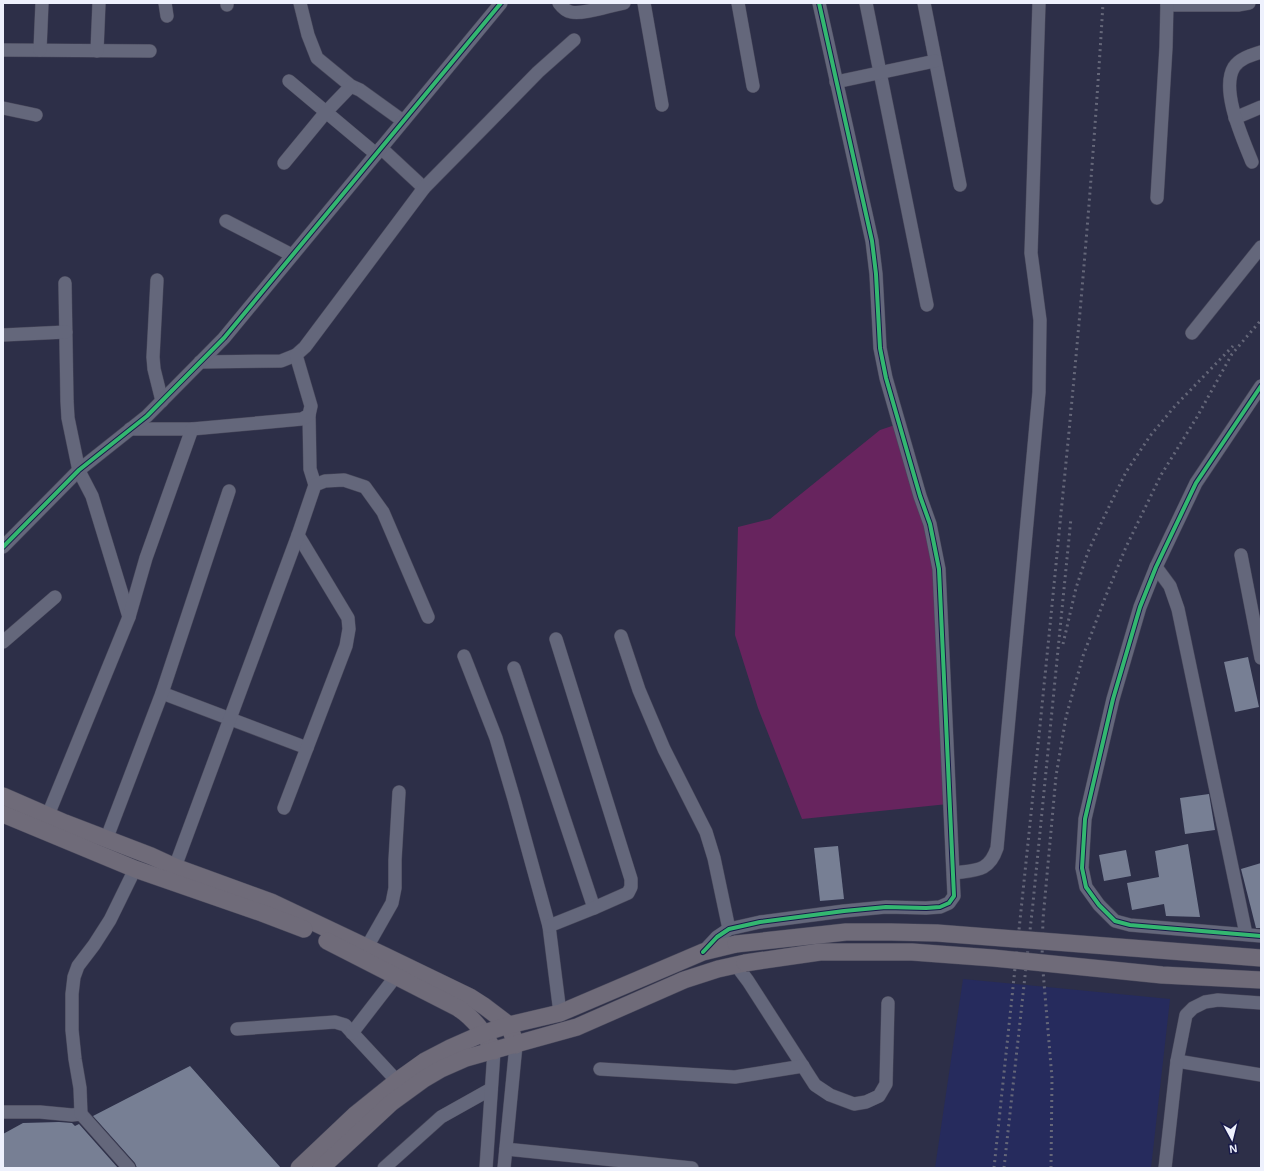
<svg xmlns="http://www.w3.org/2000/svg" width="1264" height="1171" viewBox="0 0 1264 1171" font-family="Helvetica,sans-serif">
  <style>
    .built { fill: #262b5d }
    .green { fill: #67245e }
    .building { fill: #777f94 }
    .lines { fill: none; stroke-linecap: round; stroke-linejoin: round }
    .minor-casing { stroke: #48485b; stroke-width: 14 }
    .major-casing { stroke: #48485b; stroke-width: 18 }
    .minor { stroke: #64677b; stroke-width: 13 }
    .major { stroke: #6f6b79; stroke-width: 17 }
    .rail { stroke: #656779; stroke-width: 3; stroke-dasharray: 2 4; stroke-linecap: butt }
    .major-bridge-casing { stroke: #48485b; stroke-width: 18; stroke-linecap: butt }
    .major-bridge { stroke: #6f6b79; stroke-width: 17 }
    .cycleway-casing { stroke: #181a49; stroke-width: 6 }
    .cycleway { stroke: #33b770; stroke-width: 4 }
  </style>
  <rect width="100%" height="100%" fill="#2d2f48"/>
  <polygon class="built" points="963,979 1170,999 1151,1168 935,1168"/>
  <polygon class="green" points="895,425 934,555 948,804 802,819 758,708 735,635 738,527 770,519 880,430"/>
  <g class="building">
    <polygon points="1248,657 1259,707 1235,712 1224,662"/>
    <polygon points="1209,794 1215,830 1185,834 1180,798"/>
    <polygon points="1188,844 1200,917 1166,916 1164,904 1132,910 1127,883 1159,877 1155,851"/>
    <polygon points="838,846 844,899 820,901 814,848"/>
    <polygon points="1126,850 1131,876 1104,881 1099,855"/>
    <polygon points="1261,863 1261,928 1256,928 1241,869"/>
    <polygon points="190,1066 281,1168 137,1168 135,1163 93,1116"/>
    <polygon points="59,1122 72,1123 75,1126 79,1124 118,1168 3,1168 3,1134 23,1123"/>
  </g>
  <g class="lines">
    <defs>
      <g id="minor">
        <polyline points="165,3 167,16"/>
        <polyline points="227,3 227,5"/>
        <polyline points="300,3 308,35 317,58 351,86 360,90 403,121"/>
        <path d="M559,3c3,4 7,8 12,9 12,3 40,-7 53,-9"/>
        <polyline points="644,3 662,105"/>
        <polyline points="738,3 753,86"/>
        <polyline points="866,3 927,305"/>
        <polyline points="924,3 960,185"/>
        <polyline points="1167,5 1238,5 1249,3"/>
        <polyline points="3,50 150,51"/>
        <polyline points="40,50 42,3"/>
        <polyline points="97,51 99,3"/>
        <polyline points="289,81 376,154"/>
        <polyline points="836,82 935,61"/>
        <polyline points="3,108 36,115"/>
        <polyline points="1235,118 1261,107"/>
        <polyline points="381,148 424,188"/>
        <path d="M1252,162c-9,-23 -32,-72 -18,-95 6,-9 18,-12 27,-15"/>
        <polyline points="284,163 326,112 351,86"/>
        <polyline points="1157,198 1166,47 1167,3"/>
        <polyline points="226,221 292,255"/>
        <polyline points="157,280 153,357 154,369 162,401"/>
        <polyline points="65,283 67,401 68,418 79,471 92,496 129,617"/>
        <polyline points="1192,333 1261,247"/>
        <polyline points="3,335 66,332"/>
        <polyline points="200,362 281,361 296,355 305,347 424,188 491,120 538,72 574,40"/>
        <polyline points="1261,386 1196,483 1156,567 1140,607 1113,699 1085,819 1082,868 1086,887 1099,905 1115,921 1130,925 1261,936"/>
        <polyline points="309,415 310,469 315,485"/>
        <polyline points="130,429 192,429 302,419 309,415 311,406 296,355"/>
        <polyline points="3,547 79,470 147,416 224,338 501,3"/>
        <polyline points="1241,555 1261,658"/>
        <polyline points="1156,567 1170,586 1178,609 1246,934"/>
        <polyline points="621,636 639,690 664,749 706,832 714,858 729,929"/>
        <polyline points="3,642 55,597"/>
        <polyline points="464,656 496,738 514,799 549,926 560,1013"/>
        <polyline points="514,668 594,908"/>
        <polyline points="162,693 307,748"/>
        <polyline points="284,808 346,646 349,629 348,618 298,535"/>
        <polyline points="48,815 129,617 146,558 192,429"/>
        <polyline points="106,840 162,693 229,491"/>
        <polyline points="175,867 298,535 315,485 325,481 344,480 365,487 383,512 428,617"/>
        <path d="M954,873c22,-3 35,-1 43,-25l42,-456 1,-72 -9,-67 8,-250"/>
        <polyline points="549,926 594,908 628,893 631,887 631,879 556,639"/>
        <polyline points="367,947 392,903 395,888 395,860 399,792"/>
        <polyline points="703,952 717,937 729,929 760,922 844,911 886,907 926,908 940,907 949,903 954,896 939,569 930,524 920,496 886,378 880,348 876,274 872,241 819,3"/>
        <polyline points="736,965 748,981 815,1085 830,1095 854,1104 866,1102 879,1096 886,1084 888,1003"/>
        <polyline points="237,1029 335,1022 345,1025 397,1081"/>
        <polyline points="352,1033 396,976"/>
        <polyline points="1177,1061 1261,1075"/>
        <polyline points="600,1069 735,1077 803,1066"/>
        <polyline points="3,1112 40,1112 72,1115 81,1114 129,1168"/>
        <polyline points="81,1114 80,1088 75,1059 72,1030 72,994 74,977 78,966 94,945 110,920 135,869"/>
        <polyline points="506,1149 692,1168"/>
        <polyline points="384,1168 441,1117 491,1089"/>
        <polyline points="486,1168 494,1051"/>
        <polyline points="504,1168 516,1045"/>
        <polyline points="1165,1168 1177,1061 1186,1015 1193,1008 1205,1002 1218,1000 1261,1003"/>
      </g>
      <g id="major">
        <polyline points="3,796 65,823 151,856 175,867 271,902 385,956 470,997 484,1006 509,1025 516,1045"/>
        <polyline points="3,814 135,869 262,913 304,929"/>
        <path d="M327,941l131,67c17,11 26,25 36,43"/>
        <polyline points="299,1168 356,1114 397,1081 425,1061 450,1048 484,1033 509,1025 560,1013 703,952 736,944"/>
        <polyline points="321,1168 391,1103 424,1079 441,1069 466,1058 577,1027 684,980 718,969 745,963"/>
      </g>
    </defs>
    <use href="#minor" class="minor-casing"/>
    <use href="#major" class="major-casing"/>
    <use href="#minor" class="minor"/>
    <use href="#major" class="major"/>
    <g class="rail">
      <polyline points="1063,644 1076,588 1088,552 1104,517 1126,472 1150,436 1175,406 1233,346"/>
      <path d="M994,1168c23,-218 46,-437 67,-655 17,-170 32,-340 42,-510"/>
      <polyline points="1004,1168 1033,903 1071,518"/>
      <polyline points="1051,1168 1052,1078 1042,959 1043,919 1056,776 1066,717 1083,656 1105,598 1126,547 1161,475 1197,417 1232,354 1261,320"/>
    </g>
    <defs>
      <g id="major-bridge">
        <polyline points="736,944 846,932 891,932 937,933 1261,958"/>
        <polyline points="745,963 820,952 912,952 993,958 1162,975 1261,980"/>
      </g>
    </defs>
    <use href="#major-bridge" class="major-bridge-casing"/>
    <use href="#major-bridge" class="major-bridge"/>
    <defs>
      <g id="cycleway">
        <polyline points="1261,386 1196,483 1156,567 1140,607 1113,699 1085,819 1082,868 1086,887 1099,905 1115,921 1130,925 1261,936"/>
        <polyline points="3,547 79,470 147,416 224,338 501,3"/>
        <polyline points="703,952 717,937 729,929 760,922 844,911 886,907 926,908 940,907 949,903 954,896 939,569 930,524 920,496 886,378 880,348 876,274 872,241 819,3"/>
      </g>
    </defs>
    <use href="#cycleway" class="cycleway-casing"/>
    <use href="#cycleway" class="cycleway"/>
  </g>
  <rect width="1264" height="1171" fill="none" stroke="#eef1fd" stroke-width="8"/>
  <g transform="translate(1232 1139) rotate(173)" stroke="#181a49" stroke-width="3" paint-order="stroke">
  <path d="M0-3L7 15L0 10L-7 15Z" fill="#eef1fd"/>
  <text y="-6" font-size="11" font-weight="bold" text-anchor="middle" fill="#eef1fd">N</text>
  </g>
</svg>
